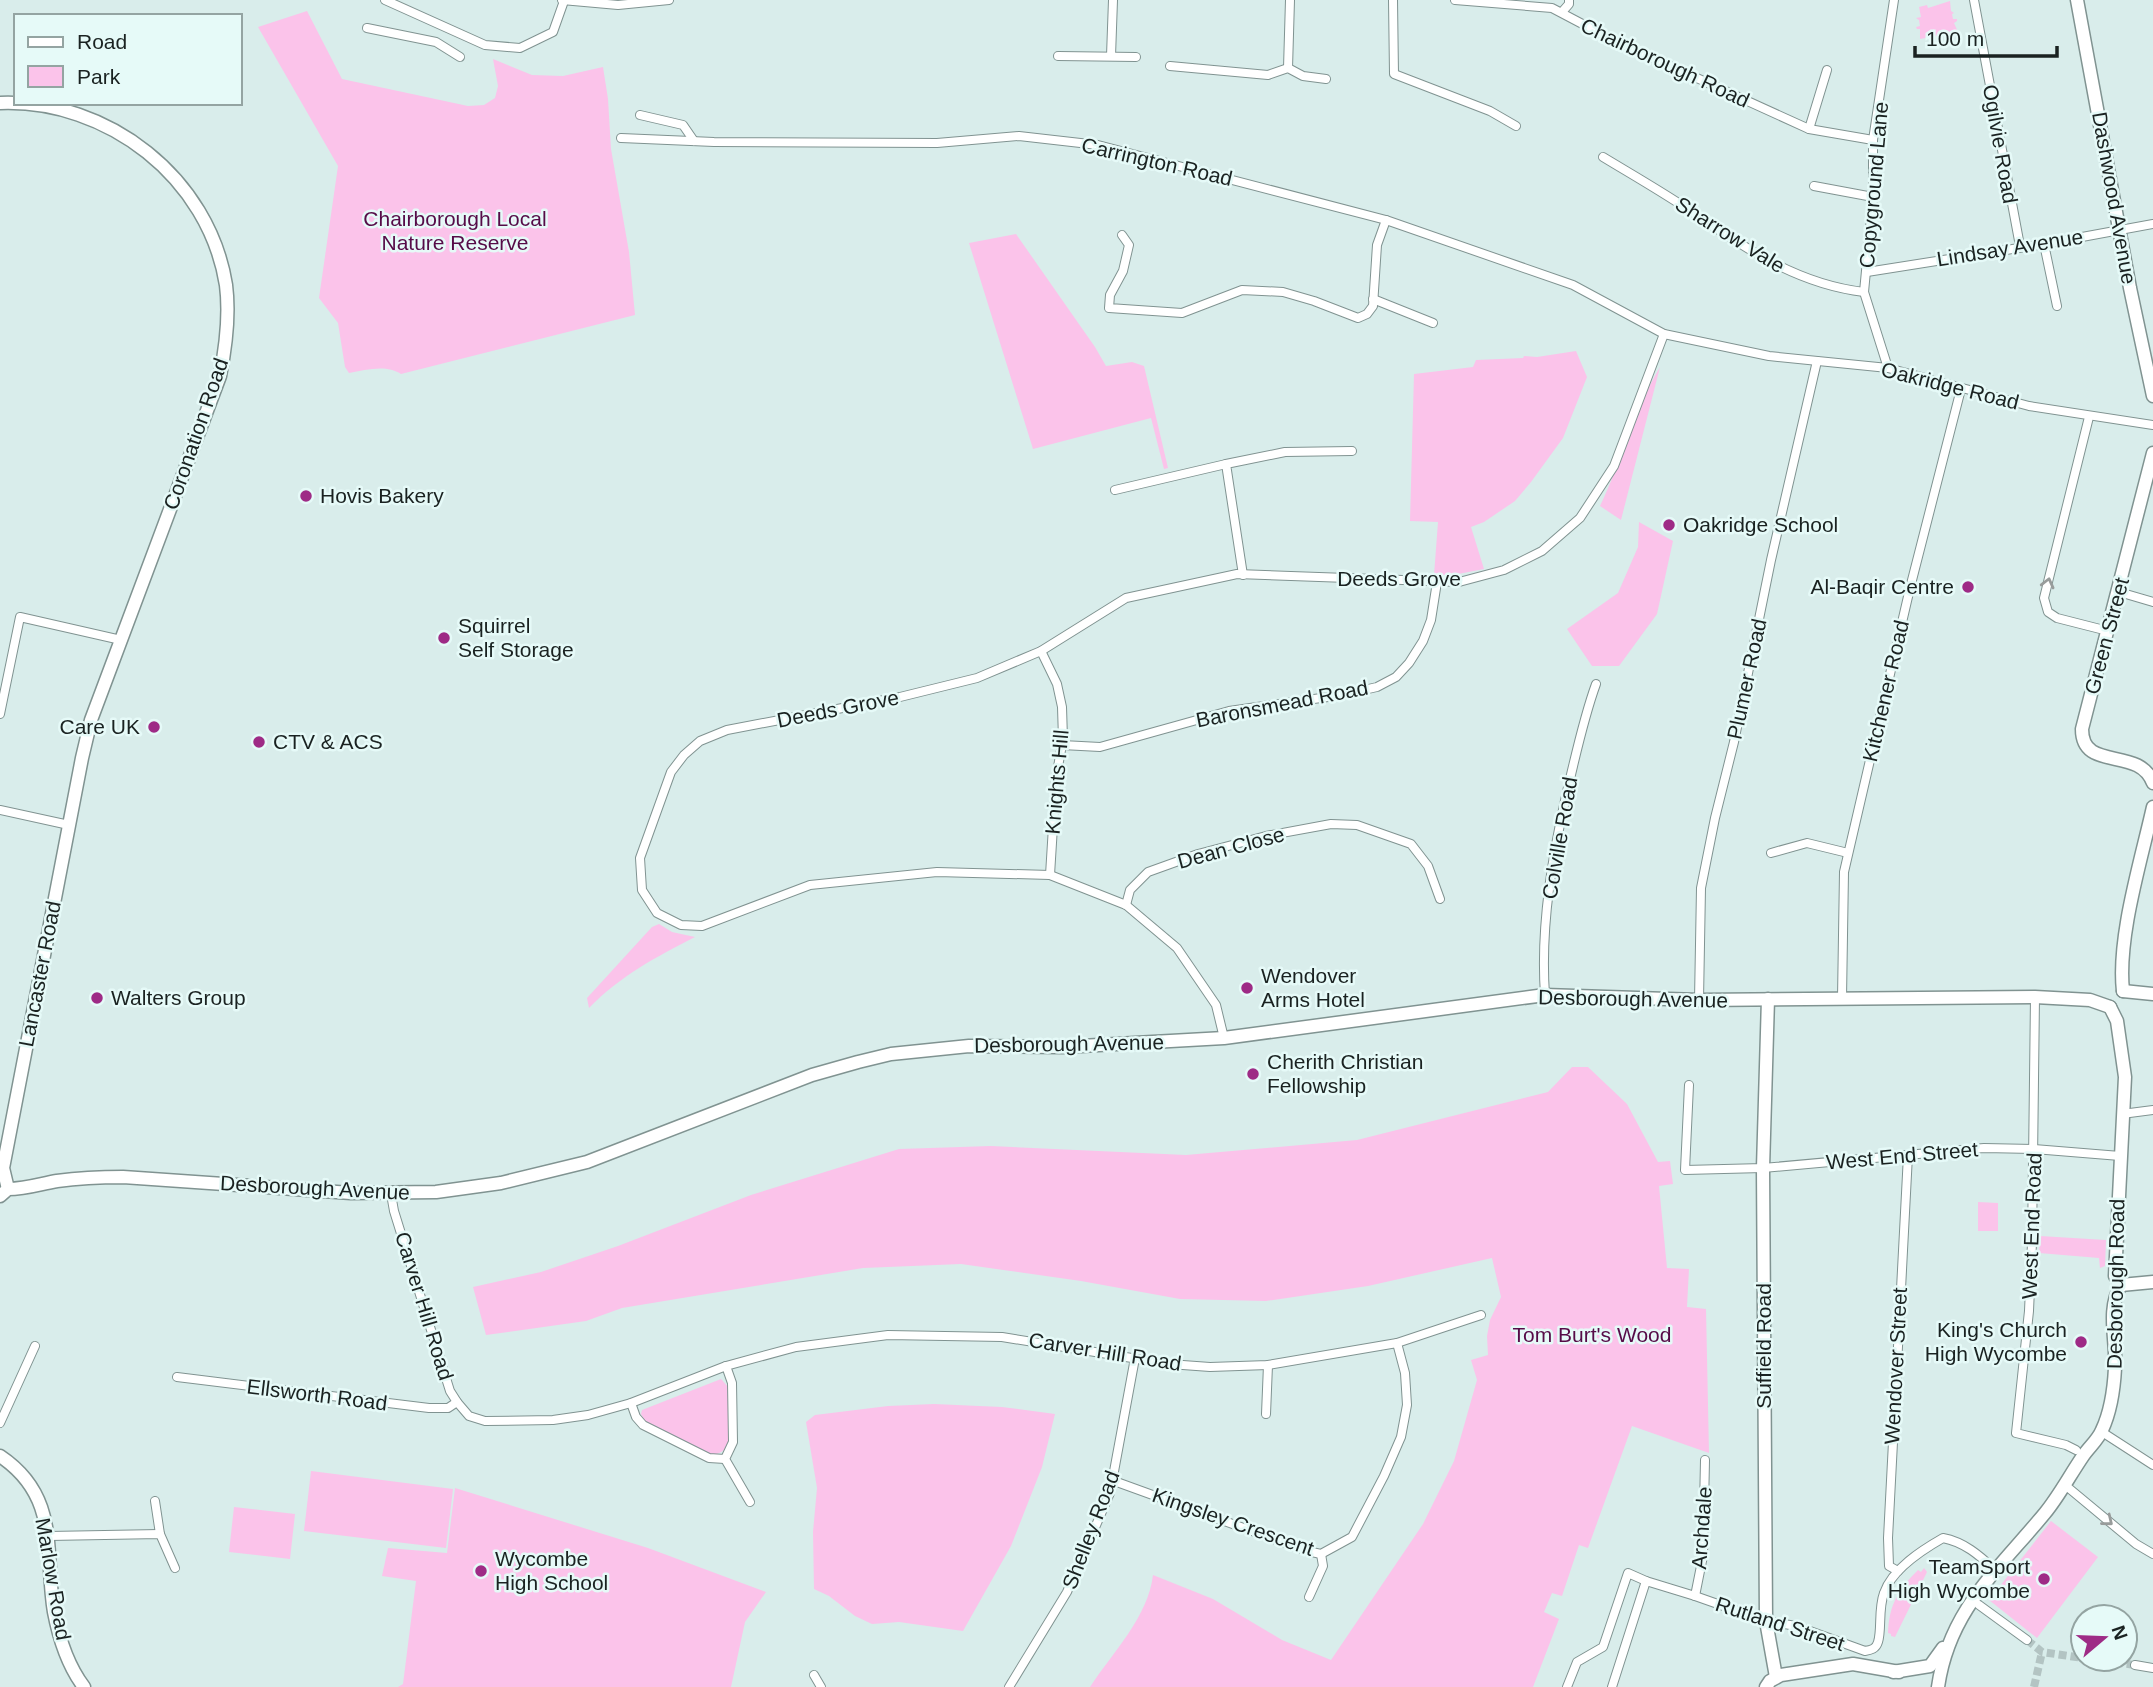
<svg xmlns="http://www.w3.org/2000/svg" width="2153" height="1687" viewBox="0 0 2153 1687" font-family="Arial,sans-serif">
  <style>
    .green { fill: #fbc3ea }
    .lines { fill: none; stroke-linecap: round; stroke-linejoin: round }
    .street-tunnel { stroke: #b3c4c3; stroke-width: 8; stroke-dasharray: 8 4; stroke-linecap: butt }
    .street-casing { stroke: #809391; stroke-width: 10 }
    .secondary-casing { stroke: #809391; stroke-width: 15 }
    .street { stroke: #fff; stroke-width: 8 }
    .secondary { stroke: #fff; stroke-width: 12 }
    .oneway { stroke: #989c9b }
    .poi-dot { fill: #9e2b86; stroke: #e6faf8; stroke-width: 2.5 }
    .labels { text-anchor: middle; stroke-width: 5; stroke-linejoin: round; paint-order: stroke }
    .street-label { font-size: 21px; fill: #1a2221; stroke: #e6faf8 }
    .park-label { font-size: 21px; fill: #560b48; stroke: #e6faf8 }
    .poi-label { font-size: 21px; fill: #1a2221; stroke: #e6faf8; text-anchor: start }
  </style>
  <rect width="100%" height="100%" fill="#d9edeb"/>
  <g class="green">
    <polygon points="1950,1 1951,11 1954,13 1952,14 1953,19 1957,19 1957,21 1954,23 1958,32 1920,39 1920,29 1917,29 1916,27 1920,26 1919,20 1916,18 1921,17 1919,7 1927,5 1928,8"/>
    <path d="M307,11l35,68 126,27 16,-1 11,-7 3,-12 -5,-27 39,16 31,1 40,-9 5,32 3,50 18,103 6,63 -234,59c-15,-10 -35,-4 -52,-1l-4,-6 -7,-44 -19,-25 19,-132 -80,-139z"/>
    <polygon points="1016,234 1095,347 1106,366 1132,362 1144,366 1168,468 1164,469 1151,418 1033,449 969,243"/>
    <polygon points="1576,351 1587,377 1563,438 1531,482 1515,501 1484,522 1471,527 1484,569 1453,575 1434,575 1438,522 1410,521 1414,374 1473,367 1476,360 1523,358 1524,356 1537,357"/>
    <path d="M1660,367l-39,153 -21,-14c22,-45 34,-96 60,-139z"/>
    <polygon points="1639,522 1673,541 1657,614 1619,666 1592,666 1567,629 1618,593 1638,547"/>
    <path d="M659,924l13,8 23,5c-39,20 -75,39 -106,71l-2,-10 65,-71z"/>
    <path d="M1572,1067h16l39,37 31,58 12,-1 3,23 -14,2 8,82 22,1 -2,38 19,2 3,144 -77,-27 -44,122 -9,-3 -17,51 -10,-3 -8,19 15,7 -26,68h-443c23,-35 58,-70 63,-112l60,24 69,41 49,20 92,-136 31,-63 23,-81 -6,-20 17,-5 -1,-19 3,-16 11,-23 -9,-39 -124,28 -102,15 -86,-2 -99,-18 -120,-17 -98,4 -241,40 -36,13 -100,14 -13,-48 68,-15 77,-26 133,-51 148,-46 92,-3 195,9 171,-15 191,-48z"/>
    <polygon points="1978,1202 1998,1203 1998,1231 1978,1231"/>
    <polygon points="2040,1236 2106,1240 2105,1266 2100,1268 2099,1258 2039,1253"/>
    <path d="M721,1379l9,10 1,51c-4,9 -11,15 -22,15l-63,-32 -5,-9 1,-4z"/>
    <polygon points="934,1404 1002,1407 1055,1414 1042,1467 1011,1546 963,1631 899,1622 872,1624 855,1616 829,1596 814,1589 813,1532 817,1488 806,1422 815,1415 888,1406"/>
    <polygon points="311,1471 453,1489 446,1548 304,1531"/>
    <polygon points="455,1488 648,1548 766,1592 745,1622 731,1687 398,1687 403,1684 416,1581 382,1576 388,1548 447,1553"/>
    <polygon points="234,1507 295,1514 290,1559 229,1552"/>
    <polygon points="2051,1521 2098,1557 2037,1638 1989,1600"/>
    <path d="M1924,1568l3,4 -32,65 -4,-1v-2l-3,-1c1,-28 10,-43 30,-63l3,2z"/>
  </g>
  <g class="lines">
    <g class="street-tunnel">
      <polyline points="2027,1640 2042,1652 2083,1658"/>
      <polyline points="2091,1659 2135,1665"/>
      <polyline points="2034,1687 2042,1652"/>
    </g>
    <defs>
      <g id="street">
        <polyline points="385,0 485,45 520,48 553,32 564,1"/>
        <polyline points="562,0 618,5 669,0"/>
        <polyline points="1393,0 1394,74 1490,111 1516,126"/>
        <polyline points="1455,0 1552,8 1609,38 1809,129 1873,140"/>
        <polyline points="1974,0 2020,246"/>
        <polyline points="1562,12 1569,4 1569,0"/>
        <polyline points="367,28 436,42 460,57"/>
        <polyline points="1058,56 1136,57"/>
        <polyline points="1111,56 1113,0"/>
        <polyline points="1170,66 1268,75 1288,68 1303,76 1326,79"/>
        <polyline points="1288,68 1290,0"/>
        <polyline points="640,115 683,125 694,141"/>
        <polyline points="1809,129 1827,70"/>
        <polyline points="621,138 714,142 937,143 1019,136 1098,145 1386,220 1573,285 1664,334 1769,356 1888,368 2029,406 2153,425"/>
        <path d="M1603,157c28,17 56,33 83,51 56,38 109,76 178,84"/>
        <polyline points="1814,186 1873,197"/>
        <polyline points="1122,235 1129,245 1123,271 1110,295 1109,308 1182,313 1242,290 1283,292 1314,301 1358,318 1367,314 1373,306 1377,245 1386,220"/>
        <polyline points="2044,244 2057,306"/>
        <polyline points="1867,272 2044,244 2153,224"/>
        <polyline points="1373,299 1433,323"/>
        <polyline points="1888,368 1864,292 1873,197 1873,140 1894,0"/>
        <polyline points="2089,417 2044,598 2048,612 2057,618 2108,631"/>
        <polyline points="1115,490 1226,464"/>
        <polyline points="1243,575 1226,464 1285,452 1352,451"/>
        <polyline points="2119,592 2153,602"/>
        <polyline points="1041,651 1057,684 1062,707 1063,739 1056,778 1050,875"/>
        <polyline points="0,714 20,617 121,640"/>
        <polyline points="1062,745 1100,747 1229,711 1342,695 1377,687 1396,677 1409,663 1423,641 1431,620 1437,582"/>
        <polyline points="0,810 69,825"/>
        <polyline points="1771,853 1807,843 1848,853"/>
        <polyline points="1126,905 1130,890 1148,872 1198,854 1266,836 1331,824 1357,825 1411,844 1428,866 1440,899"/>
        <path d="M1545,995c-5,-71 8,-143 24,-212 8,-33 15,-66 27,-99"/>
        <polyline points="2035,997 2032,1243 2029,1311 2016,1433 2066,1445 2076,1450"/>
        <polyline points="1842,998 1844,872 1910,588 1961,389"/>
        <polyline points="1699,1000 1701,888 1715,818 1734,742 1771,560 1817,361"/>
        <polyline points="1224,1038 1216,1005 1177,948 1126,905 1050,875 937,872 810,885 702,926 681,925 657,913 642,890 640,858 671,772 684,755 700,741 727,730 900,697 977,678 1041,651 1126,598 1237,574 1459,582 1504,570 1542,551 1580,518 1614,466 1664,334"/>
        <polyline points="1689,1085 1685,1170 1763,1168 1984,1148 2034,1149 2120,1156"/>
        <polyline points="2122,1114 2153,1110"/>
        <polyline points="391,1194 394,1211 450,1391 457,1402 469,1416 485,1421 553,1420 588,1415 631,1403 726,1366 796,1347 888,1335 1002,1337 1169,1364 1210,1367 1268,1365 1397,1343 1481,1315"/>
        <polyline points="726,1366 732,1383 733,1442 725,1459 750,1502"/>
        <polyline points="177,1377 429,1408 448,1408 457,1402"/>
        <polyline points="631,1403 636,1417 643,1425 709,1458 725,1459"/>
        <polyline points="1266,1414 1268,1365"/>
        <polyline points="0,1423 35,1346"/>
        <polyline points="2102,1432 2153,1465"/>
        <polyline points="1114,1481 1307,1551 1321,1554 1352,1537 1384,1476 1401,1437 1407,1405 1405,1373 1397,1343"/>
        <polyline points="2065,1485 2136,1544 2153,1554"/>
        <polyline points="155,1501 160,1534"/>
        <polyline points="49,1536 160,1534 175,1568"/>
        <polyline points="1898,1571 1889,1566 1888,1538 1908,1155"/>
        <polyline points="1695,1596 1703,1556 1705,1460"/>
        <polyline points="1309,1597 1323,1566 1321,1554"/>
        <polyline points="1979,1605 2027,1640"/>
        <polyline points="2135,1665 2153,1668"/>
        <polyline points="814,1675 821,1687"/>
        <polyline points="1009,1687 1067,1592 1110,1493 1135,1358"/>
        <polyline points="1567,1687 1577,1662 1603,1647 1628,1573 1646,1581"/>
        <path d="M1612,1687l34,-106 49,15 71,25 30,5 69,25c6,-1 11,-2 13,-9 4,-12 0,-33 6,-49 8,-24 38,-43 59,-55 21,4 36,17 51,31"/>
      </g>
      <g id="secondary">
        <polyline points="2077,0 2130,288 2153,396"/>
        <path d="M0,103c108,-4 209,75 226,182 4,31 0,61 -6,91l-129,344 -9,38 -79,410 5,21"/>
        <path d="M2153,453l-71,276c0,44 57,16 71,54"/>
        <path d="M2123,991c-6,-53 18,-130 30,-184"/>
        <polyline points="2123,991 2153,994"/>
        <polyline points="1768,999 1763,1168 1766,1621 1776,1677"/>
        <path d="M0,1196l8,-7c18,0 32,-5 49,-8 22,-3 43,-4 66,-4l228,16 85,-1 65,-9 86,-21 225,-87 46,-13 33,-8 78,-8 94,1 161,-9 321,-43 154,5 336,-3 55,3 20,7"/>
        <polyline points="2121,1285 2153,1282"/>
        <path d="M0,1456c61,41 44,97 54,156 5,26 14,54 30,75"/>
        <polyline points="1893,1672 1930,1666 1943,1648"/>
        <polyline points="1766,1687 1770,1681 1781,1675 1853,1664 1899,1672"/>
        <path d="M1938,1687c11,-77 60,-117 107,-174 14,-17 25,-38 38,-57 6,-9 15,-16 19,-26 8,-17 12,-42 13,-62 2,-27 -9,-58 6,-83l-6,-9 10,-199 -8,-56 -7,-14"/>
      </g>
    </defs>
    <use href="#street" class="street-casing"/>
    <use href="#secondary" class="secondary-casing"/>
    <use href="#street" class="street"/>
    <use href="#secondary" class="secondary"/>
  </g>
  <defs><path id="oneway-chevron" d="M-2-3.5L2.5 0L-2 3.5" fill="none" stroke-width="1.6" stroke-linecap="round" stroke-linejoin="round" transform="scale(1.75)"/></defs>
  <g class="oneway">
    <use href="#oneway-chevron" transform="translate(2048 583) rotate(-76)"/>
    <use href="#oneway-chevron" transform="translate(2108 1521) rotate(39)"/>
  </g>
  <g class="poi-dot">
    <circle cx="306" cy="496" r="7"/>
    <circle cx="1669" cy="525" r="7"/>
    <circle cx="1968" cy="587" r="7"/>
    <circle cx="444" cy="638" r="7"/>
    <circle cx="154" cy="727" r="7"/>
    <circle cx="259" cy="742" r="7"/>
    <circle cx="1247" cy="988" r="7"/>
    <circle cx="97" cy="998" r="7"/>
    <circle cx="1253" cy="1074" r="7"/>
    <circle cx="2081" cy="1342" r="7"/>
    <circle cx="481" cy="1571" r="7"/>
    <circle cx="2044" cy="1579" r="7"/>
  </g>
  <g class="labels">
    <g class="street-label">
      <text transform="translate(1665 63) rotate(25)" y="7">Chairborough Road</text>
      <text transform="translate(2000 144) rotate(80)" y="7">Ogilvie Road</text>
      <text transform="translate(1157 162) rotate(13)" y="7">Carrington Road</text>
      <text transform="translate(1874 185) rotate(-85)" y="7">Copyground Lane</text>
      <text transform="translate(2114 198) rotate(80)" y="7">Dashwood Avenue</text>
      <text transform="translate(1730 235) rotate(32)" y="7">Sharrow Vale</text>
      <text transform="translate(2010 248) rotate(-9)" y="7">Lindsay Avenue</text>
      <text transform="translate(1950 386) rotate(14)" y="7">Oakridge Road</text>
      <text transform="translate(196 434) rotate(-71)" y="7">Coronation Road</text>
      <text x="1399" y="586">Deeds Grove</text>
      <text transform="translate(2107 636) rotate(-75)" y="7">Green Street</text>
      <text transform="translate(1747 679) rotate(-78)" y="7">Plumer Road</text>
      <text transform="translate(1886 691) rotate(-77)" y="7">Kitchener Road</text>
      <text transform="translate(1282 704) rotate(-11)" y="7">Baronsmead Road</text>
      <text transform="translate(838 709) rotate(-11)" y="7">Deeds Grove</text>
      <text transform="translate(1057 782) rotate(-85)" y="7">Knights Hill</text>
      <text transform="translate(1560 838) rotate(-80)" y="7">Colville Road</text>
      <text transform="translate(1231 848) rotate(-15)" y="7">Dean Close</text>
      <text transform="translate(40 974) rotate(-79)" y="7">Lancaster Road</text>
      <text transform="translate(1633 999) rotate(1)" y="7">Desborough Avenue</text>
      <text transform="translate(1069 1044) rotate(-1)" y="7">Desborough Avenue</text>
      <text transform="translate(1902 1156) rotate(-5)" y="7">West End Street</text>
      <text transform="translate(315 1188) rotate(3)" y="7">Desborough Avenue</text>
      <text transform="translate(2032 1226) rotate(-88)" y="7">West End Road</text>
      <text transform="translate(2116 1284) rotate(-89)" y="7">Desborough Road</text>
      <text transform="translate(424 1306) rotate(73)" y="7">Carver Hill Road</text>
      <text transform="translate(1764 1346) rotate(-90)" y="7">Suffield Road</text>
      <text transform="translate(1105 1352) rotate(9)" y="7">Carver Hill Road</text>
      <text transform="translate(1896 1366) rotate(-87)" y="7">Wendover Street</text>
      <text transform="translate(317 1395) rotate(7)" y="7">Ellsworth Road</text>
      <text transform="translate(1233 1522) rotate(19)" y="7">Kingsley Crescent</text>
      <text transform="translate(1702 1528) rotate(-86)" y="7">Archdale</text>
      <text transform="translate(1091 1530) rotate(-69)" y="7">Shelley Road</text>
      <text transform="translate(53 1579) rotate(80)" y="7">Marlow Road</text>
      <text transform="translate(1780 1624) rotate(18)" y="7">Rutland Street</text>
    </g>
    <g class="park-label">
      <text x="455" y="226">Chairborough Local<tspan x="455" dy="24">Nature Reserve</tspan></text>
      <text x="1592" y="1342">Tom Burt's Wood</text>
    </g>
    <g class="poi-label">
      <text x="320" y="503">Hovis Bakery</text>
      <text x="1683" y="532">Oakridge School</text>
      <text x="1954" y="594" text-anchor="end">Al-Baqir Centre</text>
      <text x="458" y="633">Squirrel<tspan x="458" dy="24">Self Storage</tspan></text>
      <text x="140" y="734" text-anchor="end">Care UK</text>
      <text x="273" y="749">CTV &amp; ACS</text>
      <text x="1261" y="983">Wendover<tspan x="1261" dy="24">Arms Hotel</tspan></text>
      <text x="111" y="1005">Walters Group</text>
      <text x="1267" y="1069">Cherith Christian<tspan x="1267" dy="24">Fellowship</tspan></text>
      <text x="2067" y="1337" text-anchor="end">King's Church<tspan x="2067" dy="24">High Wycombe</tspan></text>
      <text x="495" y="1566">Wycombe<tspan x="495" dy="24">High School</tspan></text>
      <text x="2030" y="1574" text-anchor="end">TeamSport<tspan x="2030" dy="24">High Wycombe</tspan></text>
    </g>
  </g>
  <rect x="14" y="14" width="228" height="91" fill="#e6faf8" stroke="#94a4a2" stroke-width="2"/>
  <rect x="28" y="37" width="35" height="10" fill="#ffffff" stroke="#94a4a2" stroke-width="2"/>
  <text x="77" y="49" font-size="21" fill="#1a2221">Road</text>
  <rect x="28" y="66" width="35" height="21" fill="#fbc3ea" stroke="#94a4a2" stroke-width="2"/>
  <text x="77" y="84" font-size="21" fill="#1a2221">Park</text>
  <g transform="translate(2104 1638) rotate(71)"><circle r="33" fill="#e6faf8" stroke="#94a4a2" stroke-width="2"/>
  <path d="M0-5L12 26L0 18L-12 26Z" fill="#9e2b86"/>
  <text y="-10" font-size="19" font-weight="bold" text-anchor="middle" fill="#1a2221">N</text>
  </g>
  <path d="M1915 46v10h142v-10" fill="none" stroke="#1a2221" stroke-width="3.5"/>
  <text x="1926" y="46" font-size="21" fill="#1a2221" stroke="#e6faf8" stroke-width="5" paint-order="stroke">100 m</text>
</svg>
